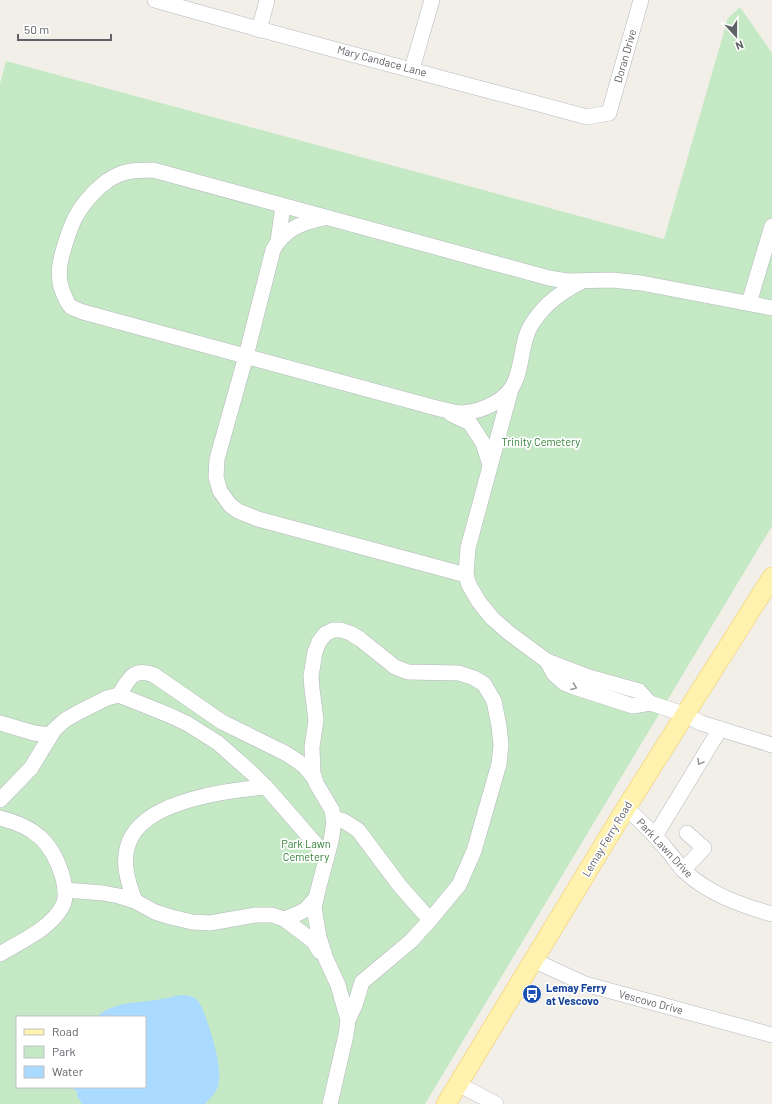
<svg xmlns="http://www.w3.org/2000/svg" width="772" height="1104" viewBox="0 0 772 1104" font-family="Barlow,sans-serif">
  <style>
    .green { fill: #c5e8c5; fill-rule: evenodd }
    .water { fill: #aadaff }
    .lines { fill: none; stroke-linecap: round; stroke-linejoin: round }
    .minor-casing { stroke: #b5b8bc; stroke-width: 16 }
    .major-casing { stroke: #f2c960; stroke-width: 20 }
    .minor { stroke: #fff; stroke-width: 15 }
    .major { stroke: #fff2af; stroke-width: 19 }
    .oneway { stroke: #979a9d }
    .labels { text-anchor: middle; stroke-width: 3.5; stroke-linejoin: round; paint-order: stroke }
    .street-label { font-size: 11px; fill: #5f6368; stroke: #fff }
    .park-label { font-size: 11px; fill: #348238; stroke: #fff }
    .transit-label { font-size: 11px; font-weight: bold; fill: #164399; stroke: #fff; text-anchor: start }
  </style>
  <rect width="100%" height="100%" fill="#f1efe8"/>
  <path class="green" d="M740,7l32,46v473l-347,578h-425v-1020l6,-23 658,178 64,-221zM17,1017h128v70h-128z"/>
  <path class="water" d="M180,995c6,0 12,0 17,5 7,6 20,51 21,62 1,7 2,17 0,24 -2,7 -8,13 -13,18h-123l-5,-8v-5l-3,-1 -1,-3h72v-70h-48c15,-15 39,-14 59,-17 8,-1 16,-3 24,-5z"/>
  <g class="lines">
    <defs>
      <g id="minor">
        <path d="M155,0c143,41 288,78 432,117l22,-4 32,-113"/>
        <polyline points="259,30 267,0"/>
        <polyline points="412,69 432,0"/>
        <path d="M324,218c-23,5 -40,11 -51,32l-27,106 -29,103 -1,18 4,14 10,14 8,6 20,8 208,56"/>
        <polyline points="278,241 283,206"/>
        <path d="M583,281c-23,11 -42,25 -54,48 -7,14 -7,35 -13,50 -7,21 -34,33 -55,34 -7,0 -14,-3 -21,-4l-357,-97c-4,-2 -9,-3 -12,-5 -2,-2 -5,-7 -6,-10 -11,-21 -4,-41 3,-62 2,-5 4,-11 7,-17 9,-17 27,-37 45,-44 10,-4 22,-4 33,-4l396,108 18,3 45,-1 29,3 131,25"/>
        <polyline points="749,303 772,226"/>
        <polyline points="511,389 468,548 466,575 469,585 479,602 492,618 509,633 547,661 589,677 639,691 650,703"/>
        <polyline points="451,414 470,423 483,443 490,465"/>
        <polyline points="547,661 554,674 564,683 574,687 633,706 650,703 684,714 701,723 772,745"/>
        <path d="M119,695c10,-16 14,-28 35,-20l68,47 63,31 11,7 8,6 11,13"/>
        <polyline points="0,723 34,733 50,735"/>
        <polyline points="0,800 31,768 54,730 65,720 79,712 107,698 119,695 169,715 188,724 218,743 253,774 266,787 319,848 326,860"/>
        <path d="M626,808c15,13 28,26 41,42 6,6 11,15 17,21 25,23 56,34 88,43"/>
        <path d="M0,818c34,8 52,24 62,57 3,10 5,21 1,30 -12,24 -42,36 -63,49"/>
        <polyline points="333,818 344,821 358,830 400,886 430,920"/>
        <polyline points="655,836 720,729"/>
        <polyline points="683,870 704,848 687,833"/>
        <polyline points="65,890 103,893 119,896 135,901 155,912 171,917 192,922 210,923 256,915 272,915 284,919 297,914 305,910 316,898"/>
        <path d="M135,901c-8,-21 -15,-44 -3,-65 20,-36 97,-46 134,-49"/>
        <polyline points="284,919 313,941 320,952"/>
        <polyline points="533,960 585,984 772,1035"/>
        <polyline points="458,1084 496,1104"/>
        <polyline points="330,1104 346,1035 348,1020 355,1005 362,982 411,941 430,920 459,885 474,851 499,764 501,745 499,726 494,701 484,684 474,678 459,673 408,672 395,667 360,639 350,633 341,630 333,630 325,634 319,642 315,652 311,676 312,689 316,720 312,747 313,773 316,783 332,810 334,822 331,841 318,890 314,908 319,937 326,959 338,985 348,1020"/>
      </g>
      <polyline id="major" points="446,1104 626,808 772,577"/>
    </defs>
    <use href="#minor" class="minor-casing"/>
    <use href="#major" class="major-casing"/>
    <use href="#minor" class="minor"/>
    <use href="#major" class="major"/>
  </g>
  <defs><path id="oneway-chevron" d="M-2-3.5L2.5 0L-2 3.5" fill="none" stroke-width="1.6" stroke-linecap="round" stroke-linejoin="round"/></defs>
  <g class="oneway">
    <use href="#oneway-chevron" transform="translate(574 687) rotate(21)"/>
    <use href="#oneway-chevron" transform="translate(700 762) rotate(121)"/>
  </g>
  <defs>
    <symbol id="bus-disc" viewBox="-11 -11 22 22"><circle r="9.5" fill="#1a4fb4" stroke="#fff"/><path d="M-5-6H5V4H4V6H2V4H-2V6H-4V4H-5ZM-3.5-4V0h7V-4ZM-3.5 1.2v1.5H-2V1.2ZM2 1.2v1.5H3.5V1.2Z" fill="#fff"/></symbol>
  </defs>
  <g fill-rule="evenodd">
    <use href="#bus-disc" x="521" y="983" width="22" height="22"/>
  </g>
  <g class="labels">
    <g class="street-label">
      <text transform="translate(625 56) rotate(-74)" y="4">Doran Drive</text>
      <text transform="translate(382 61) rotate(15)" y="4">Mary Candace Lane</text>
      <text transform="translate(607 839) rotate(-59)" y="4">Lemay Ferry Road</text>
      <text transform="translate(665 848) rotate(47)" y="4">Park Lawn Drive</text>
      <text transform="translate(651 1002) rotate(15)" y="4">Vescovo Drive</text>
    </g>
    <g class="park-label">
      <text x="541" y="446">Trinity Cemetery</text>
      <text x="306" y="848">Park Lawn<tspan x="306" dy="13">Cemetery</tspan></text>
    </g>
    <g class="transit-label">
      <text x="546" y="992">Lemay Ferry<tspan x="546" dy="13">at Vescovo</tspan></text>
    </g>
  </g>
  <rect x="16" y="1016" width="130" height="72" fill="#ffffff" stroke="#bfc1c3"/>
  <rect x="24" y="1029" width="20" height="6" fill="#fff2af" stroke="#bfc1c3"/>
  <text x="52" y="1036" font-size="12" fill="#5f6368">Road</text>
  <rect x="24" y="1046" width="20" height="12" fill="#c5e8c5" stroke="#bfc1c3"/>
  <text x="52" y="1056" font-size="12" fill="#5f6368">Park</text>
  <rect x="24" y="1066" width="20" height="12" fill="#aadaff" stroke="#bfc1c3"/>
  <text x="52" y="1076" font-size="12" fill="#5f6368">Water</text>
  <g transform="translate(736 36) rotate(159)" stroke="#ffffff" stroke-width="3" paint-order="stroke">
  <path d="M0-3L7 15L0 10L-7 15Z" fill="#5f6368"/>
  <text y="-6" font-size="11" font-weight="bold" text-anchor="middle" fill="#5f6368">N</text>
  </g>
  <path d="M18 34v6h93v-6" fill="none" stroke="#5f6368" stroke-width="2"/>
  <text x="24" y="34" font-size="12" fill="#5f6368" stroke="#ffffff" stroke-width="3" paint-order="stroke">50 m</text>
</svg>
